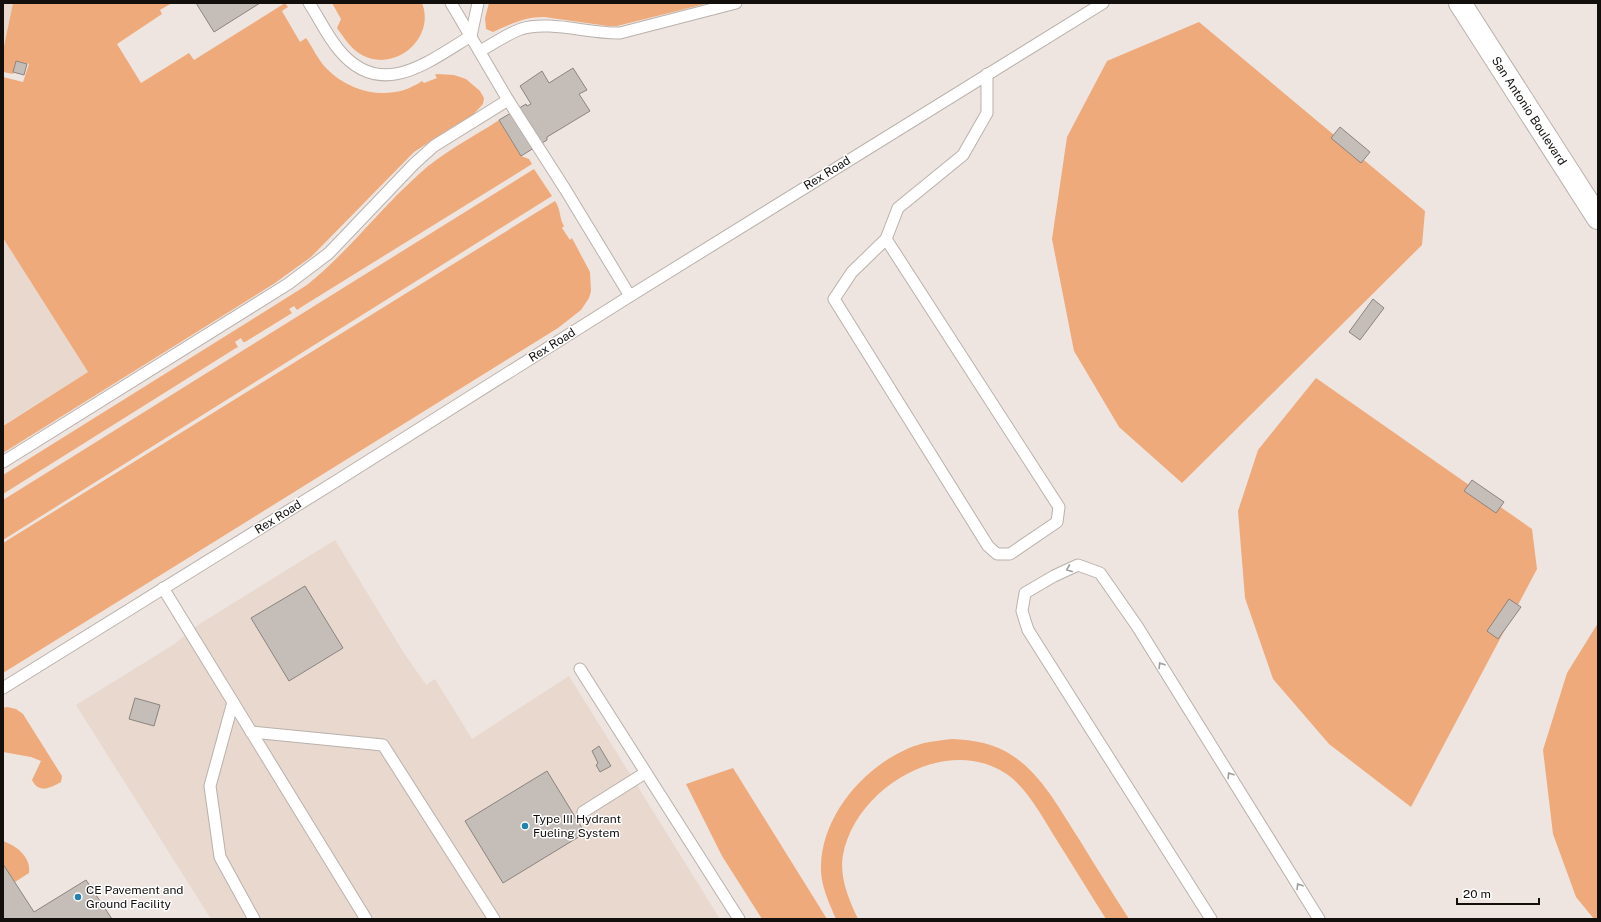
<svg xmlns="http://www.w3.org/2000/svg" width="1601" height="922" viewBox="0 0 1601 922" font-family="'Public Sans',sans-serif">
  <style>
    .built { fill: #e8d8ce }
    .green { fill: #efaa7b }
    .building { fill: #c5bdb8; stroke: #8b847f }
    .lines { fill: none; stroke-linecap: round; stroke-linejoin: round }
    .service-casing { stroke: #b9b1ab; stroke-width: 13 }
    .minor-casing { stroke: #b9b1ab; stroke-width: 24 }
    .service { stroke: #fff; stroke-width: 11 }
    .minor { stroke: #fff; stroke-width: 22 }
    .oneway { stroke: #a09f9e }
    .poi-dot { fill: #1f85af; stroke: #fff; stroke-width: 1.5 }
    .labels { text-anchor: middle; stroke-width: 3; stroke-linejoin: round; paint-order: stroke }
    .street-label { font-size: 12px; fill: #120f0d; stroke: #fff }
    .poi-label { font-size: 12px; fill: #120f0d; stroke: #fff; text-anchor: start }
  </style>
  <rect width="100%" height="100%" fill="#eee5e0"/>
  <g class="built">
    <polygon points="3,3 13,3 3,51"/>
    <polygon points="3,238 88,372 3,425"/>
    <polygon points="335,540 402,650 426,685 435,679 472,739 569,676 720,919 211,919 76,705 173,645 198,625"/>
  </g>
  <g class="green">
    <path d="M13,3h159l-12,7 2,4 -45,30 24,39 48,-30 5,7 91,-57 3,4 -6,4 18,31 6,-4c7,10 12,22 21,31 25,25 65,33 95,12l2,2 13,-5 -2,-3 2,-1 17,1 12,4 14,12 4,7 -1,6 -11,12 -18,10 -40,26 -103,105 -36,26 -272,170v-27l85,-54 -85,-134v-161l20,5 6,-18 -13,-3 -3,13 -10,-2v-21z"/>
    <path d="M332,3h90c14,35 -27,70 -60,52 -11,-6 -18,-17 -25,-27l4,-9z"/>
    <path d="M489,3h220l-92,23h-9l-64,-9c-19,0 -33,7 -51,15l-7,-3 -1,-11z"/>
    <polygon points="1199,22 1425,211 1422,245 1182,483 1119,427 1074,351 1052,239 1067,137 1107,61"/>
    <path d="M499,120l22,36 8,3 3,5 -229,142 -6,4 -3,-4 -5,3 3,4 -47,29h-2l-2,-4 -6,4 3,5 -2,1 -233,146v-19l304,-190c41,-33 72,-75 111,-110 23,-22 54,-37 81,-55z"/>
    <polygon points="534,169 552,196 3,540 3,500"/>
    <path d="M555,201c6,8 4,17 9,25l-2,2 8,12 2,-2 18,34 1,19 -2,7 -8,12 -23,18 -555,345v-130z"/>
    <polygon points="1316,378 1532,529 1537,569 1411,807 1329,744 1273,679 1245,598 1238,511 1258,450"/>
    <polygon points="1598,623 1598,919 1594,919 1576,897 1553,834 1543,750 1567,673"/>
    <path d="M7,707l9,2 7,5 39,62 -1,6c-11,6 -22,12 -29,-2l9,-19 -10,-4 -28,-5v-44z"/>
    <path d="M952,739c22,1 42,4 61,17 29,19 47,54 66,83 16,27 33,53 50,80h-23c-17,-27 -33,-53 -50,-80 -13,-21 -30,-53 -51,-66 -61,-39 -150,16 -162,82 -4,22 6,45 15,64h-22c-7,-16 -16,-35 -15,-53 1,-55 51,-109 103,-123 9,-2 19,-3 28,-4z"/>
    <polygon points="733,768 827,919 762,919 722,856 686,784"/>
    <path d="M3,841c14,5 28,16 26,32l-14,9 -12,-18z"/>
  </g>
  <g class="building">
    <polygon points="196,3 260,3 214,32"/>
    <polygon points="16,61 27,64 24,75 13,72"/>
    <polygon points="573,68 587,90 579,94 590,111 547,137 547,140 521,156 499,120 526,104 527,106 531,104 520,86 542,71 549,83"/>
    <polygon points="1340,127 1370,152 1361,163 1331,138"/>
    <polygon points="1373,299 1384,308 1360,340 1349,332"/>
    <polygon points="1472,480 1504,502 1496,513 1464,491"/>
    <polygon points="305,586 343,648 289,681 251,618"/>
    <polygon points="1509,599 1521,607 1498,639 1487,631"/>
    <polygon points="135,698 160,705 154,726 129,719"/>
    <polygon points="599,746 611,766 600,772 596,765 598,763 592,751"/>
    <polygon points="547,771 585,833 503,883 465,821"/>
    <polygon points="3,864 34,912 86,880 112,919 3,919"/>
  </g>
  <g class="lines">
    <defs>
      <g id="service">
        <path d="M309,3c10,15 18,33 30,47 42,51 89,12 132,-14l7,-33"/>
        <polyline points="451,3 508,100 565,189 630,296"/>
        <path d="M480,51c13,-7 27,-17 41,-22 28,-9 69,5 99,4l116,-30"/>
        <polyline points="886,239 852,272 834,299 988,546 997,554 1010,554 1057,522 1059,507 886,239 898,208 963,155 987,113 987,74"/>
        <polyline points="3,462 288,284 329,253 414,164 434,146 508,100"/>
        <polyline points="163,588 366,919"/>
        <polyline points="580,669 739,919"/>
        <polyline points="3,688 338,480 630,296 1103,3"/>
        <polyline points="233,702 210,786 220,857 254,919"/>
        <polyline points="251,732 383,745 494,919"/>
        <polyline points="583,812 645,773"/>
        <polyline points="1211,919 1028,630 1022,611 1025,593 1054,576 1078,565 1100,573 1137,626 1319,919"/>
      </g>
      <polyline id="minor" points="1460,3 1598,218"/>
    </defs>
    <use href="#service" class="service-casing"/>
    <use href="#minor" class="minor-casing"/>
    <use href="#service" class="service"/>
    <use href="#minor" class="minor"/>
  </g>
  <defs><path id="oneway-chevron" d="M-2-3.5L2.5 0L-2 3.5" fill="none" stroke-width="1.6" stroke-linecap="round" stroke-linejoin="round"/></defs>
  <g class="oneway">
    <use href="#oneway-chevron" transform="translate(1069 569) rotate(157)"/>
    <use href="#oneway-chevron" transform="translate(1161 665) rotate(-122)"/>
    <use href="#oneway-chevron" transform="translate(1230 775) rotate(-122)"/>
    <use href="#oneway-chevron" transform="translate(1299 886) rotate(-122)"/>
  </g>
  <g class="poi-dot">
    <circle cx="525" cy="826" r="4"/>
    <circle cx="78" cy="897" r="4"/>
  </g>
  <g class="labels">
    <g class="street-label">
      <text transform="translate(1529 111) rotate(57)" y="4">San Antonio Boulevard</text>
      <text transform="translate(827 173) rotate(-32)" y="4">Rex Road</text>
      <text transform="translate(552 345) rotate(-32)" y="4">Rex Road</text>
      <text transform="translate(278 517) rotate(-32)" y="4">Rex Road</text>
    </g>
    <g class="poi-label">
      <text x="533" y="823">Type III Hydrant<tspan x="533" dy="14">Fueling System</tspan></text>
      <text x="86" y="894">CE Pavement and<tspan x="86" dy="14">Ground Facility</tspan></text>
    </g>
  </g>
  <rect width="1601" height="922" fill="none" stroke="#120f0d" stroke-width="8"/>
  <path d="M1457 898v6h82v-6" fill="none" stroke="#120f0d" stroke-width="2"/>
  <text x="1463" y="898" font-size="12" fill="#120f0d" stroke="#ffffff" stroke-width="3" paint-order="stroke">20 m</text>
</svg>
